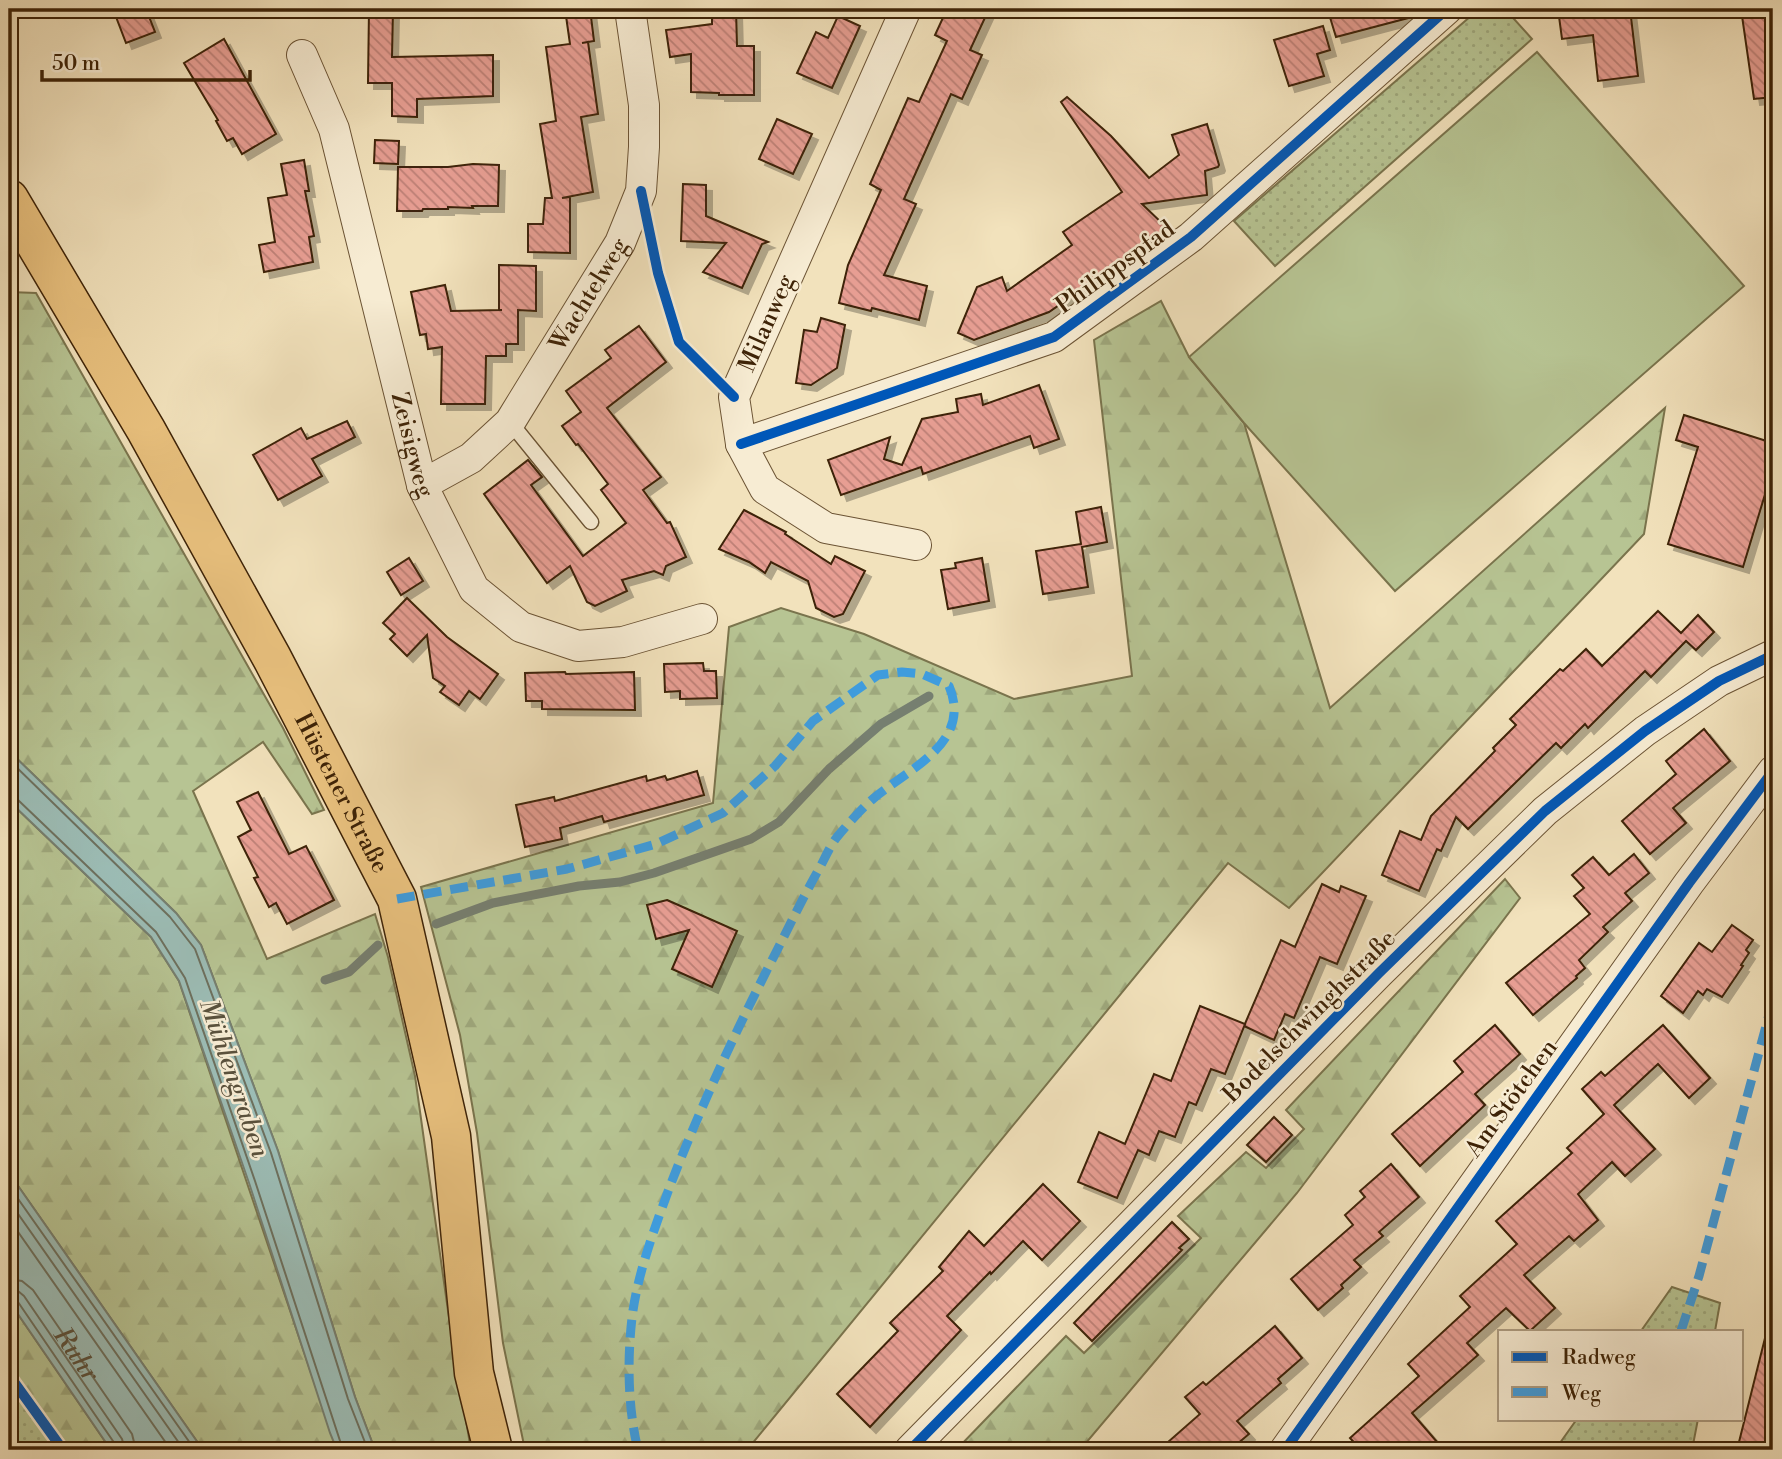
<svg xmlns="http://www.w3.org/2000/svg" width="1782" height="1459" viewBox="0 0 1782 1459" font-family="'Libre Bodoni',serif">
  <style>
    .grass { fill: url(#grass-dots); stroke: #7a744d; stroke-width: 2 }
    .forest { fill: url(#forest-firs); stroke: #7a744d; stroke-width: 2 }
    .pitch { fill: #b7c493; stroke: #7a744d; stroke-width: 2 }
    .water { fill: #9cbdb6; stroke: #767f70; stroke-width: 2 }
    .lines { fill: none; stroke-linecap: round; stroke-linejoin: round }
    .shore { stroke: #6d705e; stroke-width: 2 }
    .stream { stroke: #767f70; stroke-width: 9 }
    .building { fill: url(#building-back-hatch); stroke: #3e2307; stroke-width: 2; filter: url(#shadow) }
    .service-casing { stroke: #6b5334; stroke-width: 17 }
    .minor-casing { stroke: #6b5334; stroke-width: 32 }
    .primary-casing { stroke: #3e2307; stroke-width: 41 }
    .service { stroke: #f7ecd3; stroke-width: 14 }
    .minor { stroke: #f7ecd3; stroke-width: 30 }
    .primary { stroke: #e9c17e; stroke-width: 38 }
    .quiet { stroke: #3f9cdd; stroke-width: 9; stroke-dasharray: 18 9; stroke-linecap: butt }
    .cycleway-casing { stroke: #f7ecd3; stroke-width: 15 }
    .cycleway { stroke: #0057b8; stroke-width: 10 }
    .labels { text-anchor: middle; stroke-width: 5; stroke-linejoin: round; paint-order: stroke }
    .street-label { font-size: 24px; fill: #3e2307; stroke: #f7ecd3 }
    .water-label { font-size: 26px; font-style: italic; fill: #5a513c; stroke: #f7ecd3 }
  </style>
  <defs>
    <pattern id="grass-dots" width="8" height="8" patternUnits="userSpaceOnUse" patternTransform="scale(1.75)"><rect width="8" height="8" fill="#b7c493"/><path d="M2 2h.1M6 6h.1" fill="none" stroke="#9ea87d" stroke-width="1.8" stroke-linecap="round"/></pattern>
    <pattern id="forest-firs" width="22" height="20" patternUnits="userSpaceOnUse" patternTransform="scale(1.75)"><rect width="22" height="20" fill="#b7c493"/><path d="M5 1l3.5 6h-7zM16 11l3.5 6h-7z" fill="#9ea87d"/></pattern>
    <pattern id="building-back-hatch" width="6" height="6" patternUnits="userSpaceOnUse" patternTransform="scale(1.75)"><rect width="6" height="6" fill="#e79e93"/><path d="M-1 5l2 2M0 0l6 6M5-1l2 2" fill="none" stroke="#bd8076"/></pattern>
    <filter id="shadow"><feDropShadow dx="6" dy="6" stdDeviation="0" flood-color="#0004"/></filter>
  </defs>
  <rect width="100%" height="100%" fill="#f2e2bc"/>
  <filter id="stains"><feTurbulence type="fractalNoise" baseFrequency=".00286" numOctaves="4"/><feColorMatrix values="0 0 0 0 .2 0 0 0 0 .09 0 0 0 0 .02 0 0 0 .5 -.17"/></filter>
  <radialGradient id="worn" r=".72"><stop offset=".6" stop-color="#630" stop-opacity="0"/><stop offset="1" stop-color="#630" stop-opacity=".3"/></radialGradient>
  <g class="grass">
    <polygon points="1479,9 1505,9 1532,39 1275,266 1234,221"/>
    <polygon points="1672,1287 1720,1303 1715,1331 1641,1331"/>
    <polygon points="9,1382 55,1450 9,1450"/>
    <polygon points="1577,1419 1698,1419 1692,1450 1555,1450"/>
  </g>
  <g class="forest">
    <polygon points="9,292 36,293 283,728 324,810 312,814 263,742 193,791 267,959 375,914 388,957 415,1076 450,1325 471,1450 375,1450 355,1397 278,1151 201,945 176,913 9,751"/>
    <polygon points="1161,301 1189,357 1244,423 1330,708 1665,408 1644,534 1289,908 1228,863 747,1450 525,1450 503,1343 477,1133 460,1035 421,887 713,803 729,627 781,608 864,634 1014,699 1132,676 1094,340"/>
    <polygon points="9,801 151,937 179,981 337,1450 203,1450 9,1173"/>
    <polygon points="1505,879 1520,898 1297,1193 1080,1450 956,1450 1066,1336 1084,1353 1201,1238 1178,1216 1246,1152 1266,1168 1304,1129 1286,1110"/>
    <polygon points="9,1301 111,1450 71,1450 9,1364"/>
  </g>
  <polygon class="pitch" points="1537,52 1744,286 1395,591 1244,423 1189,357"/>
  <g class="water">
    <polygon points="9,751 176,913 201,945 278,1151 355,1397 375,1450 337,1450 330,1433 249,1183 179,981 151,937 9,801"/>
    <polygon points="9,1173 203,1450 111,1450 9,1301"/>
  </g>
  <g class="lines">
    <g class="shore">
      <polyline points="9,760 170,917 195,949 271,1153 348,1399 368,1450"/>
      <polyline points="9,797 17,799 156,932 185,978 255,1181 343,1450"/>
      <polyline points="9,1186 195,1450"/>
      <polyline points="9,1201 184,1450"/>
      <polyline points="9,1219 171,1450"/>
      <path id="s1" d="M9,1279l13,2 11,9 99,144 4,16"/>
      <polyline points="9,1289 18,1291 24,1296 122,1439 125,1450"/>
      <polyline points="9,1298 18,1302 115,1444 116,1450"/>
    </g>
    <g class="stream">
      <polyline points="436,924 493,903 579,886 620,882 654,873 751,839 779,822 829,769 881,724 929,696"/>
      <polyline points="325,980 349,972 378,945"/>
    </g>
  </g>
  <g class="building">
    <polygon points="113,9 146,9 155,32 126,43"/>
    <polygon points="369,9 393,9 392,57 493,55 493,96 417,99 417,117 392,116 392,83 368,83"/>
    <polygon points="565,9 590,9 594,41 582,43 588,42 598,114 581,117 593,192 562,198 570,197 570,253 528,252 528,224 543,224 545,198 552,198 540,124 556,121 546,47 570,44"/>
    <polygon points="712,9 736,9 737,46 754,46 754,95 719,95 719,93 691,92 691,54 670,57 666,30 712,24"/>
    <polygon points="947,9 989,9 970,50 982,55 962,99 951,94 904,199 916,204 884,275 927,286 919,320 872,308 871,311 839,303 848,265 881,190 870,184 908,98 919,102 947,41 935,35"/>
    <polygon points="1345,9 1415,9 1416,14 1412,17 1336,37 1329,14"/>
    <polygon points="1558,9 1630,9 1638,76 1598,81 1593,35 1562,39"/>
    <polygon points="1741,9 1773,9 1773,97 1754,99"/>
    <polygon points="838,16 860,26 832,88 797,73 816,32 828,38"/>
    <polygon points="1323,26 1330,50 1317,54 1324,76 1289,86 1274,40"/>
    <polygon points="224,39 276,134 242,154 233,138 227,141 216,121 218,120 184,63"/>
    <polygon points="1067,97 1111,136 1149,178 1179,155 1172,135 1207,124 1219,165 1218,167 1205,171 1207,195 1142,204 1167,228 1122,266 1118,264 1049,312 974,340 958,333 977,287 1002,277 1007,291 1072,245 1063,232 1122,192 1061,102"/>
    <polygon points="777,119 812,134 793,174 759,159"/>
    <polygon points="375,140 399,141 398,164 374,163"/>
    <polygon points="304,160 309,191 305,191 314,236 309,237 313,262 264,272 259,245 275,242 268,198 287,195 281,164"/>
    <polygon points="473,164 499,165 498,206 472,206 473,208 448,207 448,209 423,209 422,211 397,211 398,167 448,167"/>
    <polygon points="683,184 706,185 706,216 768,242 762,244 742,288 703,272 726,243 681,241"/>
    <polygon points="499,265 536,266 536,311 518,310 518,344 506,344 506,356 486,356 485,404 441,404 442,347 428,349 426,334 420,335 411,292 445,285 451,311 502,310 499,310"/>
    <polygon points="821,318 845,325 837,368 811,385 796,383 804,330 817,332"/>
    <polygon points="639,326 666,362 607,408 661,477 643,490 667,523 670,522 686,557 666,566 663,575 654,571 622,580 627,591 595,606 587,602 570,566 547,583 484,494 528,460 542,477 531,485 583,556 626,523 601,490 608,484 578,444 576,445 562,426 581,412 566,391 611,358 605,350"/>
    <polygon points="1039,385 1059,439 1034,448 1030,436 923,474 921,467 841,495 828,460 890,437 884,459 902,465 922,419 958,412 956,399 981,394 983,405"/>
    <polygon points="1684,415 1773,443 1773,468 1743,567 1668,544 1698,447 1676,440"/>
    <polygon points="347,421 355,437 312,459 322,476 278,500 253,455 301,428 307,439"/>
    <polygon points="1101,507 1107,542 1082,547 1088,587 1043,594 1036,551 1081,544 1076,512"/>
    <polygon points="744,510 786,532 785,534 831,564 835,556 865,571 843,614 834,617 816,608 808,581 771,562 765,573 749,562 719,549"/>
    <polygon points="409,558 423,581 401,595 387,572"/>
    <polygon points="982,558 989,601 948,609 941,570 956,568 955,563"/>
    <polygon points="407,598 447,637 498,674 480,699 469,691 459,705 440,692 445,686 433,678 427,635 407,656 390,639 395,634 383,623"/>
    <polygon points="1658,611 1681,633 1698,615 1714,632 1696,650 1686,641 1651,677 1645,671 1588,728 1585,724 1561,748 1556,743 1468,829 1456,817 1441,851 1437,849 1419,891 1382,875 1400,831 1421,840 1431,816 1495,751 1493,748 1516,725 1510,719 1560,669 1563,671 1586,649 1602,666"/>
    <polygon points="703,663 704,671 716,671 717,698 680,699 680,691 665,692 664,664"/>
    <polygon points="565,672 566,674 634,672 635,710 542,709 542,701 526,701 525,673"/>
    <polygon points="1704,729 1730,761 1673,808 1686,823 1650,854 1622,821 1676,774 1666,761"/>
    <polygon points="697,771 704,795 604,822 602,816 560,828 562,839 525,847 516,805 554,797 555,801 646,776 647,781 665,776 667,780"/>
    <polygon points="258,792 289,854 306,846 334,900 287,924 276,903 269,907 254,878 258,877 238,837 251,830 237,802"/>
    <polygon points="1634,854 1649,873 1625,893 1632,901 1603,927 1608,932 1579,960 1585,968 1576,976 1577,978 1533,1015 1506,983 1590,914 1574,896 1584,888 1572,875 1593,857 1609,875"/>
    <polygon points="1322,884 1339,892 1341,886 1366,896 1337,964 1320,957 1294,1018 1285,1014 1274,1040 1244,1026 1281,940 1295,947"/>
    <polygon points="667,900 737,931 712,987 672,969 689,930 656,939 647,905"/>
    <polygon points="1732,925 1753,940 1746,950 1749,953 1741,965 1743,966 1722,997 1707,989 1703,995 1698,991 1683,1013 1661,996 1699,943 1712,952"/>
    <polygon points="1200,1006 1245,1024 1225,1074 1211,1069 1196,1105 1189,1102 1175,1137 1159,1131 1149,1155 1138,1150 1117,1198 1078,1182 1099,1132 1125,1144 1154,1074 1171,1081"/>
    <polygon points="1495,1025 1520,1054 1475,1094 1485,1105 1420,1166 1392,1134 1463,1072 1454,1061"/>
    <polygon points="1663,1025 1710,1078 1689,1098 1658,1064 1614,1105 1655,1149 1625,1176 1612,1162 1578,1194 1598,1220 1574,1241 1569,1236 1524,1275 1555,1308 1530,1331 1506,1308 1467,1343 1478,1355 1412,1413 1444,1450 1361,1450 1350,1438 1419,1376 1408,1364 1470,1307 1460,1296 1517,1244 1496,1221 1572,1153 1567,1148 1604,1114 1582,1089 1601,1072 1605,1076"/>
    <polygon points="1274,1117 1292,1135 1266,1162 1247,1145"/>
    <polygon points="1391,1164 1419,1197 1379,1232 1383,1236 1354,1260 1361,1267 1341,1285 1343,1288 1318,1310 1291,1279 1353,1225 1345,1215 1365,1197 1360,1191"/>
    <polygon points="1043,1184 1080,1221 1042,1260 1023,1241 991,1274 990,1272 947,1316 961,1330 870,1427 837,1394 898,1331 890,1323 943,1271 939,1267 969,1231 984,1246"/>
    <polygon points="1172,1222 1189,1239 1179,1248 1182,1250 1092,1341 1074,1323"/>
    <polygon points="1275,1326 1302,1358 1278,1379 1281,1383 1237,1421 1249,1434 1230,1450 1159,1450 1200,1414 1185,1397 1203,1382 1206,1385"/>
    <polygon points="1765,1338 1773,1339 1773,1450 1737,1450"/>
  </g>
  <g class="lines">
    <defs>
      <polyline id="service" points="510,422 591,522"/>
      <g id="minor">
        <polyline points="906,9 734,397 741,444 765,489 826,528 916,545"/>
        <path id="s2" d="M302,55l32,74 88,356 52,104 47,38 57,19 45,-4 79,-23"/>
        <polyline points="741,444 1054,337 1191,237 1447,9"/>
        <path id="s3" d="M422,485l49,-27 39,-36 110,-179 21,-52 3,-44v-42l-14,-96"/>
        <polyline points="910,1450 1379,973 1545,811 1645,731 1719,681 1773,655"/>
        <polyline points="1285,1450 1689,883 1773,771"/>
      </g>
      <g id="primary">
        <path id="s4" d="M9,199l137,231 126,228 125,241 54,237 23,237 19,77"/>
      </g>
    </defs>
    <use href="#service" class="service-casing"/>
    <use href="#minor" class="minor-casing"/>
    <use href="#primary" class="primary-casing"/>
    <use href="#service" class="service"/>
    <use href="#minor" class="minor"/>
    <use href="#primary" class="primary"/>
    <g class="quiet">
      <path d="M397,899l170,-30 89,-25 67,-31 52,-47 38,-45 65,-46 24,-3 20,2 27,12c24,57 -41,83 -75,112 -13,11 -26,26 -37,39 -7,9 -12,21 -18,32 -18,32 -34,66 -51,99 -36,71 -69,143 -98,218 -15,41 -33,89 -38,132 -5,43 -4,91 6,132"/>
      <polyline points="1681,1331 1699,1276 1773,1000"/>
    </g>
    <defs>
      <g id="cycleway">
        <polyline points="641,191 658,273 679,342 734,397"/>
        <polyline points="741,444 1054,337 1191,237 1447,9"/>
        <polyline points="9,1375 63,1450"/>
        <polyline points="910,1450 1379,973 1545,811 1645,731 1719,681 1773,655"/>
        <polyline points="1285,1450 1689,883 1773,771"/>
      </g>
    </defs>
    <use href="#cycleway" class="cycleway-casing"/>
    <use href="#cycleway" class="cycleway"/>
  </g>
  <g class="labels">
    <g class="street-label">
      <text transform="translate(1115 267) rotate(-36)" y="8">Philippspfad</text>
      <text dy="8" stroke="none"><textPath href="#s3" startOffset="259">Wachtelweg</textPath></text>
      <text transform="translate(766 323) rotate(-66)" y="8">Milanweg</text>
      <text dy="8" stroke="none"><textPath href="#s2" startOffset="406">Zeisigweg</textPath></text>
      <text dy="8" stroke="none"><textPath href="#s4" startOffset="681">Hüstener Straße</textPath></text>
      <text transform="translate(1309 1016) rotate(-45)" y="8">Bodelschwinghstraße</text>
      <text transform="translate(1511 1098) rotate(-54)" y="8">Am Stötchen</text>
    </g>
    <g class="water-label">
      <text transform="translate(235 1078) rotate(71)" y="9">Mühlengraben</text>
      <text dy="9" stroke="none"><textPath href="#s1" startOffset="105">Ruhr</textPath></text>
    </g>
  </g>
  <rect width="1782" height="1459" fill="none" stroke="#f2e2bc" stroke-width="35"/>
  <rect x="10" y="10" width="1761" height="1438" fill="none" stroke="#3e2307" stroke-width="3.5"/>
  <rect x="18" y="18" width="1747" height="1424" fill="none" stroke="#3e2307" stroke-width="2"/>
  <rect x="1498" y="1330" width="245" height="91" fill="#f7ecd3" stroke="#ad9c81" stroke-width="2"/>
  <rect x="1512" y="1352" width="35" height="10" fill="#0057b8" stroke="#ad9c81" stroke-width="2"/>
  <text x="1562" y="1364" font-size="21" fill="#3e2307">Radweg</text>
  <rect x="1512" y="1387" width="35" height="10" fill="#3f9cdd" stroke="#ad9c81" stroke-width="2"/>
  <text x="1562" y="1400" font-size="21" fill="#3e2307">Weg</text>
  <path d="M42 70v10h208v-10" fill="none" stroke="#3e2307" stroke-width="3.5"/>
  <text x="52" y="70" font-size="21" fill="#3e2307" stroke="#f7ecd3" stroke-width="5" paint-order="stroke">50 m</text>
  <rect width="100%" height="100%" filter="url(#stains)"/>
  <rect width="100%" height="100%" fill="url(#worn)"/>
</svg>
